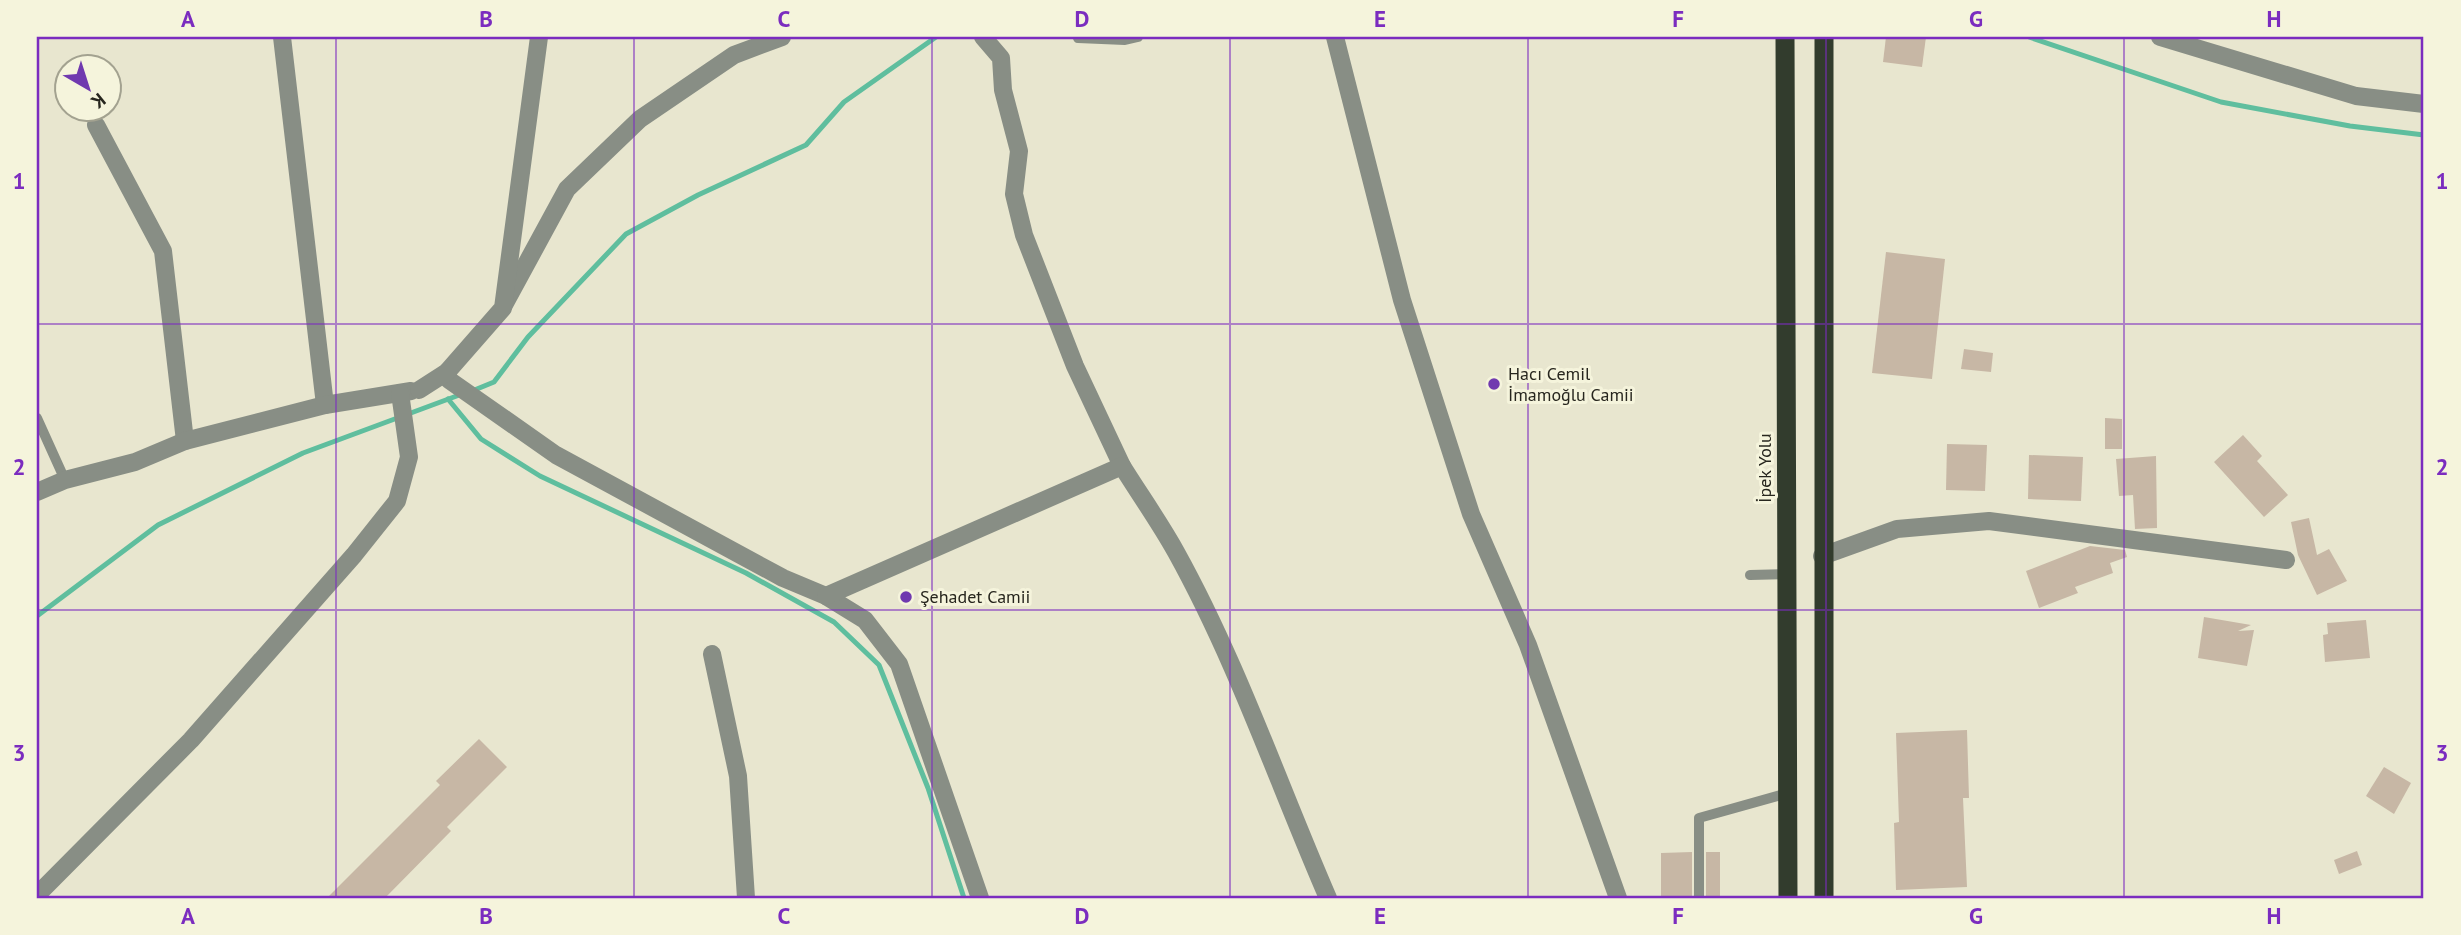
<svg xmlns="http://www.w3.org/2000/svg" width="2461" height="935" viewBox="0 0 2461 935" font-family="'PT Sans',sans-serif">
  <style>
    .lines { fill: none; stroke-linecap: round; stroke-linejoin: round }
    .stream { stroke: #5fbe9e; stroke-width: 5 }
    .building { fill: #c7b7a5 }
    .service { stroke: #888e85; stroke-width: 10 }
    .minor { stroke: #888e85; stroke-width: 18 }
    .tertiary { stroke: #888e85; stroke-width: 18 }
    .trunk { stroke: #323c2d; stroke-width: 19 }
    .grid { fill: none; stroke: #7b2cbf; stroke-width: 2; stroke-opacity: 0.55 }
    .poi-dot { fill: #7039af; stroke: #f5f4dc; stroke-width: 2.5 }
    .labels { text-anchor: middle; stroke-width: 6; stroke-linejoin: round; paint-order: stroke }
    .poi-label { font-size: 18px; fill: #27261e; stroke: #f5f4dc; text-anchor: start }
    .street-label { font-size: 18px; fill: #27261e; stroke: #f5f4dc }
    .neatline { fill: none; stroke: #7b2cbf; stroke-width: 2.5 }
    .grid-label { font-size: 23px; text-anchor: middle; font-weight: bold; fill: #7b2cbf }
  </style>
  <rect width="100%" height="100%" fill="#e8e6cf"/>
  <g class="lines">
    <g class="stream">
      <polyline points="2029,37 2221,102 2350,126 2424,135"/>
      <polyline points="472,391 494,382 528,337 626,234 698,195 806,145 844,102 936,37"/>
      <polyline points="448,399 481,439 540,476 746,573 834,622 879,665 928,788 964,898"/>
      <polyline points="37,616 158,525 303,453 462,394"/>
    </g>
  </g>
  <g class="building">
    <polygon points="1886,37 1926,37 1922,67 1883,62"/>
    <polygon points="1886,252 1945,259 1932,379 1872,373"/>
    <polygon points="1964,349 1993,353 1991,372 1961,369"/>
    <polygon points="2105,418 2122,419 2122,449 2105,449"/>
    <polygon points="2243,435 2262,456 2257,461 2288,495 2264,517 2214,462"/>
    <polygon points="1947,444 1987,445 1985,491 1946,490"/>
    <polygon points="2029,455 2083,457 2081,501 2028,499"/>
    <polygon points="2156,456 2157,528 2135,529 2133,495 2119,496 2116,459"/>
    <polygon points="2309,518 2317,555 2329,549 2347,581 2317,595 2298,555 2291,522"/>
    <polygon points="2090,546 2125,550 2127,557 2110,563 2113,573 2075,587 2078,593 2039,608 2026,571"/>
    <polygon points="2204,617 2251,625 2238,631 2254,630 2247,666 2198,658"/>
    <polygon points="2366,620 2370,658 2325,662 2323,635 2328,634 2327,623"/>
    <polygon points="1967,730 1969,798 1963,798 1967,887 1896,890 1894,823 1899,822 1896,733"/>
    <polygon points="479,739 507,767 447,827 451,831 385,898 327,898 440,785 436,781"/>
    <polygon points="2384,767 2411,783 2394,814 2366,796"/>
    <polygon points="2357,851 2362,865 2339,874 2334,860"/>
    <polygon points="1692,852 1692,898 1661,898 1661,853"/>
    <rect x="1706" y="852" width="14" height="46"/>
  </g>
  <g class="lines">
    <g class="service">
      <polyline points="1078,38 1125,40 1138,37"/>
      <polyline points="37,418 65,480"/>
      <polyline points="1750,575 1786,574"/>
      <polyline points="1699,898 1699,818 1788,793"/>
    </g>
    <g class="minor">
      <polyline points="282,37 325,405"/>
      <polyline points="983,37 1001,58 1003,90 1019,151 1014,194 1024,235 1075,366 1122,466"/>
      <polyline points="1335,37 1402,300 1471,514 1528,645 1618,898"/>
      <polyline points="96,125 163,251 185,441"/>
      <polyline points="504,305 567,189 640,119 734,55 782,37"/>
      <polyline points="447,372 449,380 556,455 783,578 826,596 865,620 899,664 980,898"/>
      <polyline points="37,492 65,480 135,462 185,441 325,405 411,391"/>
      <polyline points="1822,556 1897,529 1989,521 2286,560"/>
      <path d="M826,596l296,-130c18,29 38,57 54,86 61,110 102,231 152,346"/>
      <polyline points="712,654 738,776 746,898"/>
      <polyline points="37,895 191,740 354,555 397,501 409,457 400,393"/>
    </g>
    <g class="tertiary">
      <polyline points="2160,37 2356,96 2424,104"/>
      <polyline points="419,390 447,372 503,308 539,37"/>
    </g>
    <g class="trunk">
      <polyline points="1785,37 1788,898"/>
      <polyline points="1824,37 1824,898"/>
    </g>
  </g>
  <path class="grid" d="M336,37v861M634,37v861M932,37v861M1230,37v861M1528,37v861M1826,37v861M2124,37v861M37,324h2387M37,610h2387"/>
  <g class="poi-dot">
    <circle cx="1494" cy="384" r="7"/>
    <circle cx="906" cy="597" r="7"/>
  </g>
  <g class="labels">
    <g class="poi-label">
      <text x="1508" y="380">Hacı Cemil<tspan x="1508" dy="21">İmamoğlu Camii</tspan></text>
      <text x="920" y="603">Şehadet Camii</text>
    </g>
    <g class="street-label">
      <text transform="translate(1765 468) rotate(-90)" y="6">İpek Yolu</text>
    </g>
  </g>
  <rect width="2461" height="935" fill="none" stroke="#f5f4dc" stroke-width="77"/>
  <g transform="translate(88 88) rotate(141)"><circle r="33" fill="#f5f4dc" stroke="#a3a290" stroke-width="2"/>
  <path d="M0-5L12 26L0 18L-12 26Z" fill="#7039af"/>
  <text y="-10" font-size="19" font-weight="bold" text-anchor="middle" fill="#27261e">K</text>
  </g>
  <rect x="38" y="38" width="2384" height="859" class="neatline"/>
  <g class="grid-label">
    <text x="188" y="27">A</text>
    <text x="486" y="27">B</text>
    <text x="784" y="27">C</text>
    <text x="1082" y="27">D</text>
    <text x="1380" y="27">E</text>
    <text x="1678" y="27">F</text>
    <text x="1976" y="27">G</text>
    <text x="2274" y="27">H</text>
    <text x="19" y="189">1</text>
    <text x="2442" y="189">1</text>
    <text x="19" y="475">2</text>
    <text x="2442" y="475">2</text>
    <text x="19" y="761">3</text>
    <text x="2442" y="761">3</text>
    <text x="188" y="924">A</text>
    <text x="486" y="924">B</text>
    <text x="784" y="924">C</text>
    <text x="1082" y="924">D</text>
    <text x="1380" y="924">E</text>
    <text x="1678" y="924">F</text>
    <text x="1976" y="924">G</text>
    <text x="2274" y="924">H</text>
  </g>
</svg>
